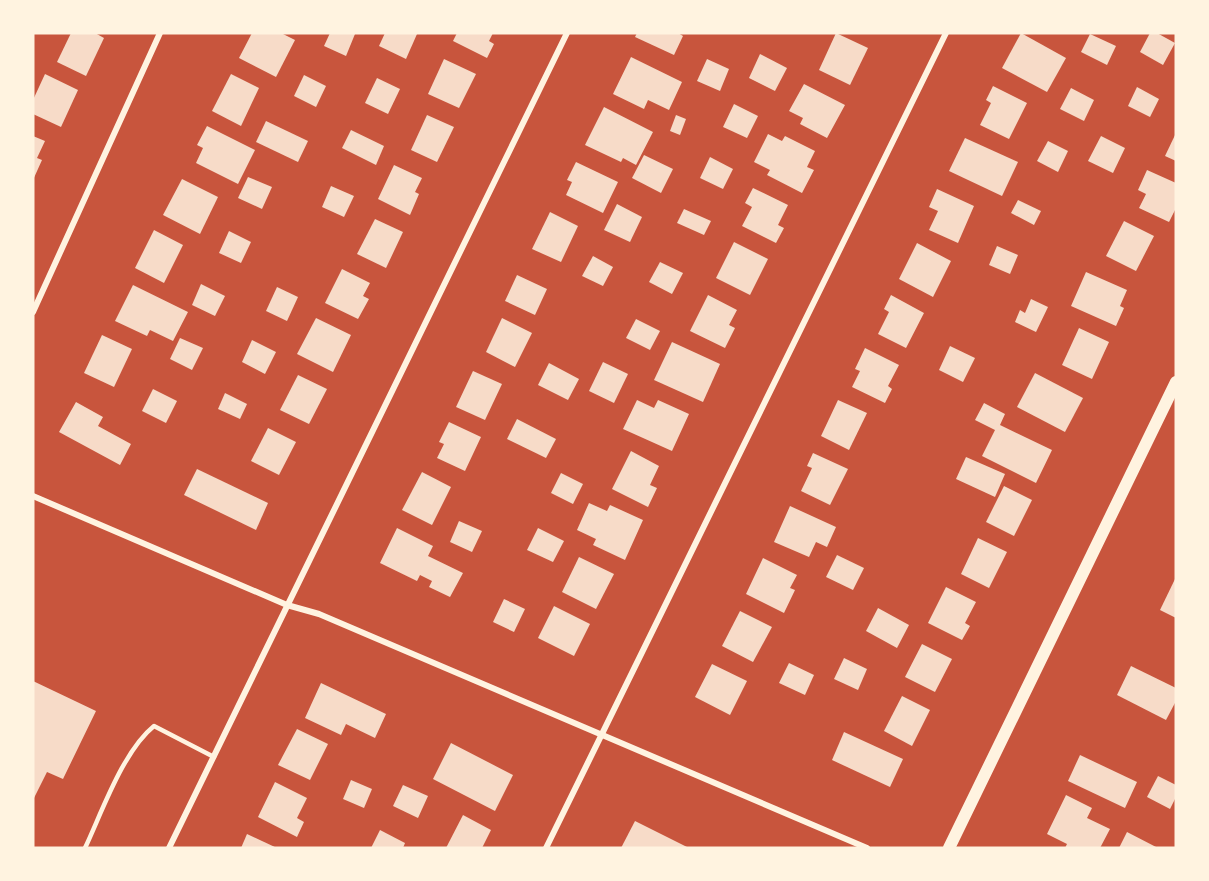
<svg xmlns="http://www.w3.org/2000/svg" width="1209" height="881" viewBox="0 0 1209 881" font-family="'Fira Sans',sans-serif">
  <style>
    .building { fill: #f7dbc8 }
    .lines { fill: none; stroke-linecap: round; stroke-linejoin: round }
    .service { stroke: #fff3e0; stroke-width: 4.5 }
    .minor { stroke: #fff3e0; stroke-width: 6 }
    .secondary { stroke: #fff3e0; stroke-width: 12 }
  </style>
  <rect width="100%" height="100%" fill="#c8553d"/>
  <g class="building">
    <polygon points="71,33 95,33 104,38 86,76 57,62"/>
    <polygon points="252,33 281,33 295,40 276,77 239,58"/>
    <polygon points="330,33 355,34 346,56 324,46"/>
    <polygon points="385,33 417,34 406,59 379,46"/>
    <polygon points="457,33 493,33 489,41 494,44 487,58 453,41"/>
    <polygon points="637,33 678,33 683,36 674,55 635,37"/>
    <polygon points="836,33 868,48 850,85 819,70"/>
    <polygon points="1021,33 1066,58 1047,92 1002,68"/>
    <polygon points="1150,33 1157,33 1175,43 1163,65 1140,52"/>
    <polygon points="1090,34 1116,46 1107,65 1081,52"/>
    <polygon points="760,54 787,68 775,91 749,78"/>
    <polygon points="631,57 682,82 669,110 648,100 644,109 613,94"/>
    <polygon points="444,59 476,74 459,108 428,94"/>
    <polygon points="707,59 729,69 720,91 697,81"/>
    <polygon points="45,74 78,90 61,127 33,114 33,100"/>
    <polygon points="231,74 259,88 241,126 212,111"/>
    <polygon points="304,75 326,86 316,107 294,96"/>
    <polygon points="377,78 400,89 388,114 365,103"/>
    <polygon points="804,84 845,105 827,138 800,124 803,118 789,111"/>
    <polygon points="993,86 1027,103 1009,139 980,125 991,103 986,100"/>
    <polygon points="1137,87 1159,99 1150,117 1128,106"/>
    <polygon points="1071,88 1094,100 1084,121 1060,109"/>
    <polygon points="734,104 758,116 747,138 723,127"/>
    <polygon points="604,107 653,132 636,165 623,158 621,162 585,145"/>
    <polygon points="427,115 454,127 437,162 411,150"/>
    <polygon points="676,115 686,119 680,135 670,131"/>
    <polygon points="266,121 308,141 298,162 256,142"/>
    <polygon points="207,126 255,150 238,184 196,163 203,148 197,145"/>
    <polygon points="351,130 384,146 376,165 342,148"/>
    <polygon points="1176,133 1176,161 1165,156"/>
    <polygon points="768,134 782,141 785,136 815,151 807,167 814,170 802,193 767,175 770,170 754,162"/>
    <polygon points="33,136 45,141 37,158 42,160 33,180"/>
    <polygon points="1101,136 1125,148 1113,173 1088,161"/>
    <polygon points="965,138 1018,162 1002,196 949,171"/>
    <polygon points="1048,141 1068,151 1058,172 1037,161"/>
    <polygon points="644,155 673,169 661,193 632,178"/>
    <polygon points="710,157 733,169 723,189 700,178"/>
    <polygon points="576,162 618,182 603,213 566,195 572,182 567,180"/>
    <polygon points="394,165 422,178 415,192 419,194 410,215 378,199"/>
    <polygon points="1147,170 1176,183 1176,208 1169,222 1139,208 1146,194 1138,190"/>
    <polygon points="248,177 272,187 262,209 238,198"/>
    <polygon points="182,179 218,197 200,234 163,215"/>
    <polygon points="331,186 354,196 344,217 322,207"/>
    <polygon points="753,188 788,205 778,225 784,228 776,243 742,226 752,207 745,203"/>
    <polygon points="937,189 974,206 958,243 929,230 938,211 929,207"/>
    <polygon points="1018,200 1041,211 1034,225 1011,213"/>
    <polygon points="617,204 642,217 630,242 604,230"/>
    <polygon points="684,209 711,221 704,235 677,223"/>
    <polygon points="550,212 578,226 561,262 532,249"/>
    <polygon points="375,219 403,232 386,268 357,254"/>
    <polygon points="1124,221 1154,236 1136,271 1106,256"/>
    <polygon points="154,230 183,245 164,283 135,268"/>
    <polygon points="229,231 251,242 241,263 219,253"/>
    <polygon points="734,242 768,259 750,295 716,278"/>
    <polygon points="917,243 951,261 933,297 899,279"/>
    <polygon points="997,246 1018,255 1010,274 989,265"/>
    <polygon points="593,256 613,267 603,286 582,276"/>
    <polygon points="660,262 683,273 672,294 649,282"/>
    <polygon points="342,269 370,283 363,296 369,299 358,319 325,303"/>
    <polygon points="1086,272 1127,290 1120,306 1124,308 1116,326 1071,306"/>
    <polygon points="517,275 547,289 535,315 505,301"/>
    <polygon points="201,284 225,296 215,316 192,305"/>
    <polygon points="133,285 188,312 173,341 150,330 147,336 115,321"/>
    <polygon points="277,287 298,297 287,321 266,311"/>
    <polygon points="708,295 737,310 729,325 735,328 725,348 690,331"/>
    <polygon points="891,295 924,313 906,348 878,334 889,312 884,309"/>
    <polygon points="1031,299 1048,307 1036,332 1015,322 1020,310 1025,313"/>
    <polygon points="316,318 351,335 333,372 297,354"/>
    <polygon points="502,318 532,333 515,367 486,352"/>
    <polygon points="636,319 660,331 650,350 626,338"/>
    <polygon points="1079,328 1109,342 1092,379 1062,365"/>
    <polygon points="102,335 132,349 114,387 84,373"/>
    <polygon points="180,338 203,348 192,370 170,359"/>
    <polygon points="252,340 276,352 265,374 242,362"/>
    <polygon points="672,342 720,364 703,402 654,380"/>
    <polygon points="950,346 975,358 963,382 939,370"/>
    <polygon points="865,348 899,365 888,386 892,389 885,403 852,387 860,371 855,369"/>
    <polygon points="603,362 628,374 614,403 589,391"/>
    <polygon points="549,363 579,379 568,400 538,385"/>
    <polygon points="473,371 502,384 485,420 456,407"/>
    <polygon points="1035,373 1083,398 1065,432 1017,407"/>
    <polygon points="298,375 327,389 309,424 280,410"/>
    <polygon points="153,389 177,401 166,423 142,411"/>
    <polygon points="225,393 247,404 240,419 218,409"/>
    <polygon points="637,400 654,408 658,400 689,414 672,451 623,429"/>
    <polygon points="838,400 867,413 849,450 821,436"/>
    <polygon points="76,402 103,417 98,426 131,444 120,465 59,432"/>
    <polygon points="984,403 1005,414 1000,425 1052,450 1036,483 982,456 995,430 975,420"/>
    <polygon points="517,419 556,439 546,458 507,439"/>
    <polygon points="449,422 481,437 465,471 437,458 444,444 439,442"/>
    <polygon points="268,428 296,442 279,475 251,461"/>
    <polygon points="631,451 659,466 650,485 657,488 648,507 612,489"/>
    <polygon points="813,453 848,469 830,505 801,491 812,468 807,466"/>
    <polygon points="966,457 1005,474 995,497 956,479"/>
    <polygon points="197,469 268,503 256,530 184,495"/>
    <polygon points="422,472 451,487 432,525 402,510"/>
    <polygon points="561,473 583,484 573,504 551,493"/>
    <polygon points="1004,486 1032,500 1014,536 986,522"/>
    <polygon points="589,503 607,511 610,505 643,520 625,560 593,545 596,539 577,530"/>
    <polygon points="790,506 836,527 827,547 816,542 809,557 774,542"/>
    <polygon points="459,521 482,531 472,552 450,542"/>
    <polygon points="397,528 433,546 428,556 463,573 450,597 429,587 432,581 420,575 417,581 380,563"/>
    <polygon points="538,528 564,541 553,562 527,550"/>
    <polygon points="978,538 1007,552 989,588 961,574"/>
    <polygon points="837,555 864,568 853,590 826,577"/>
    <polygon points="579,557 614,574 596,609 562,592"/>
    <polygon points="763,558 797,575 790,588 795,590 784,613 746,594"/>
    <polygon points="1176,577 1176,618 1160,610"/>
    <polygon points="946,587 976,602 965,623 970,626 962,640 928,623"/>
    <polygon points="504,599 525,609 514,632 493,622"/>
    <polygon points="554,606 590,624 574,656 538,638"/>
    <polygon points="878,608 909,625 897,648 866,631"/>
    <polygon points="740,611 772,627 753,662 722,646"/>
    <polygon points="922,644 952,659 935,692 905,677"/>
    <polygon points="844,658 867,669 858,690 834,679"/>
    <polygon points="789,663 814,675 805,695 779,683"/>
    <polygon points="712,664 747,681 730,715 695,697"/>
    <polygon points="1131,666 1176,688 1176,701 1166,720 1117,695"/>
    <polygon points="33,681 96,711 63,779 47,772 33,800"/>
    <polygon points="321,683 386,714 375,738 346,724 341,735 305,718"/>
    <polygon points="902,696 930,710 912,746 884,731"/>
    <polygon points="297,729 328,744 310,780 278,765"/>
    <polygon points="844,732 903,759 890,787 832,760"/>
    <polygon points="451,743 513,775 495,811 433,779"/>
    <polygon points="1080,755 1137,782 1125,808 1068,781"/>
    <polygon points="1158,776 1176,785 1176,797 1170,809 1147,797"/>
    <polygon points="351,780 372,789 364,808 343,799"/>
    <polygon points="275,782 307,798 297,818 304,822 297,837 258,817"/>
    <polygon points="403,785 428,796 418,818 393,806"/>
    <polygon points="1066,795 1092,808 1087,818 1110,829 1100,848 1065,848 1067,844 1047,834"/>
    <polygon points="463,815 491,830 482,848 446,848"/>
    <polygon points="635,821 689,848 621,848"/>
    <polygon points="380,830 405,843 403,848 371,848"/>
    <polygon points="1127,832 1158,848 1119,848"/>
    <polygon points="247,834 277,848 241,848"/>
  </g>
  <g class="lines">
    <path class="service" d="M85,848c17,-36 38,-97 69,-122l60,31"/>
    <g class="minor">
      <polyline points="33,312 160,33"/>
      <polyline points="33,496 287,605 319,614 867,848"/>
      <polyline points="169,848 567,33"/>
      <polyline points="546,848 946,33"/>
    </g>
    <polyline class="secondary" points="949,848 1176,382"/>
  </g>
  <rect width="1209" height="881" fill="none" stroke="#fff3e0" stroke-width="69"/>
</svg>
